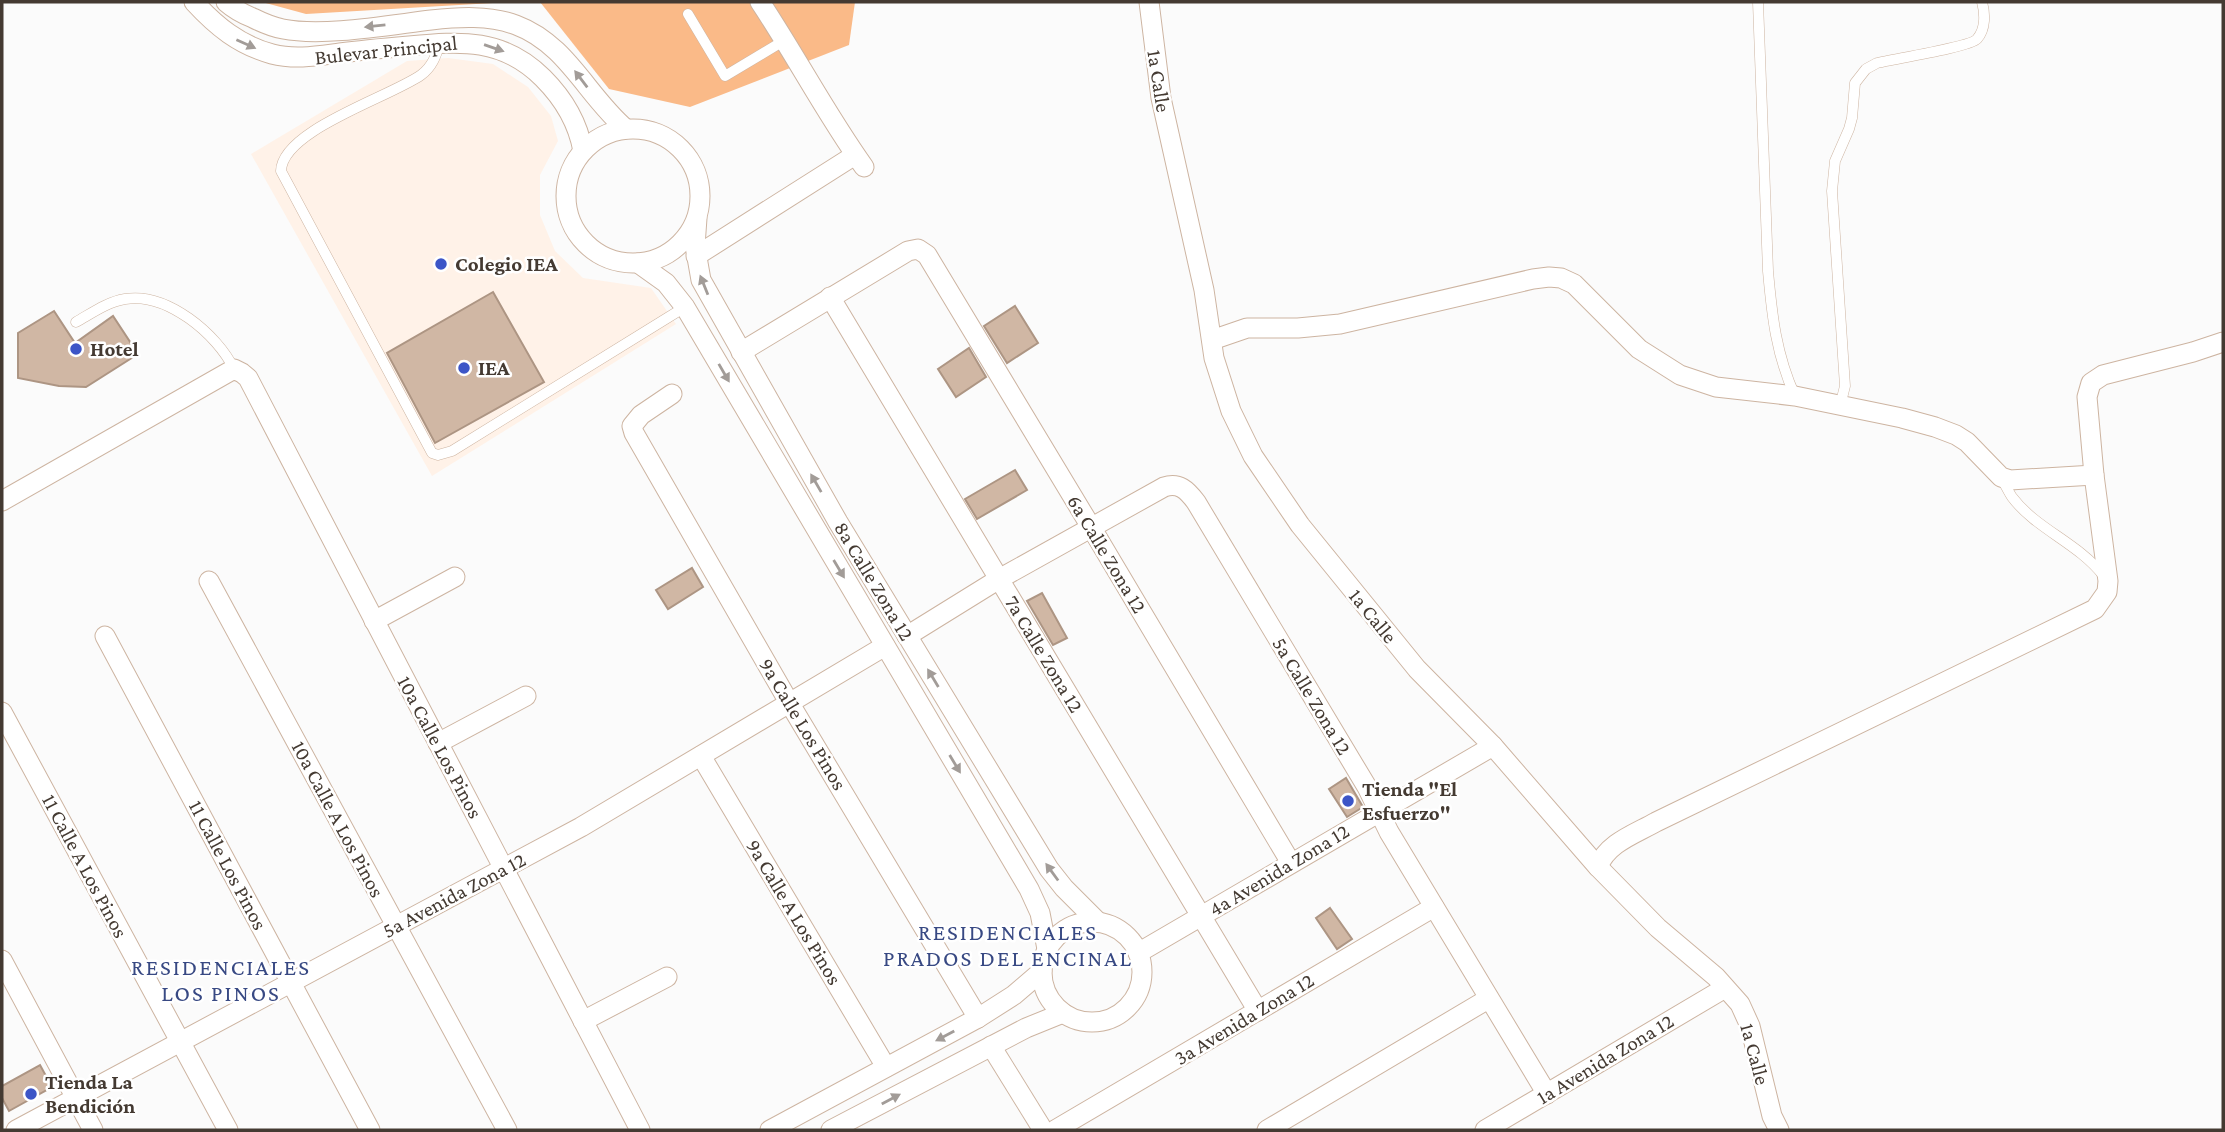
<svg xmlns="http://www.w3.org/2000/svg" width="2225" height="1132" viewBox="0 0 2225 1132" font-family="'Crimson Pro',serif">
  <style>
    .built { fill: #fff2e8 }
    .forest { fill: #faba88 }
    .building { fill: #d0b7a4; stroke: #ad9583; stroke-width: 2 }
    .lines { fill: none; stroke-linecap: round; stroke-linejoin: round }
    .service-casing { stroke: #cdb4a1; stroke-width: 11 }
    .minor-casing { stroke: #cdb4a1; stroke-width: 21 }
    .service { stroke: #fff; stroke-width: 10 }
    .minor { stroke: #fff; stroke-width: 19 }
    .oneway { fill: #a29c98 }
    .poi-dot { fill: #3c55c7; stroke: #fff; stroke-width: 2.5 }
    .labels { text-anchor: middle; stroke-width: 5; stroke-linejoin: round; paint-order: stroke }
    .street-label { font-size: 21px; fill: #443a32; stroke: #fff }
    .poi-label { font-size: 21px; font-weight: bold; fill: #443a32; stroke: #fff; text-anchor: start }
    .neighbourhood-label { font-size: 23px; letter-spacing: 2px; fill: #384983; stroke: #fff }
  </style>
  <rect width="100%" height="100%" fill="#fbfbfb"/>
  <polygon class="built" points="448,58 493,64 528,87 551,116 558,141 540,175 540,215 555,251 583,278 651,288 676,324 432,476 251,154 407,61"/>
  <g class="forest">
    <polygon points="262,2 510,2 306,14"/>
    <polygon points="540,2 855,2 849,45 690,107 609,89"/>
  </g>
  <g class="building">
    <polygon points="493,292 544,382 435,443 387,353"/>
    <polygon points="1015,306 1038,343 1007,363 984,326"/>
    <polygon points="54,311 75,343 113,316 138,354 86,387 59,386 18,378 18,333"/>
    <polygon points="969,348 986,377 956,397 938,369"/>
    <polygon points="1015,470 1027,490 977,519 965,499"/>
    <polygon points="692,568 703,587 668,609 656,590"/>
    <polygon points="1042,593 1067,638 1053,645 1027,601"/>
    <polygon points="1346,778 1363,807 1347,817 1329,789"/>
    <polygon points="1330,908 1352,939 1337,949 1316,918"/>
    <polygon points="40,1065 52,1087 9,1111 2,1098 2,1086"/>
  </g>
  <g class="lines">
    <defs>
      <g id="service">
        <path d="M1758,2l10,269c4,45 8,83 27,125"/>
        <polyline points="688,14 725,76 785,40"/>
        <path d="M440,43c-4,13 -8,24 -19,32 -31,22 -139,55 -140,96l151,282 6,2 14,-4 233,-144"/>
        <path d="M76,322c16,-9 31,-20 49,-23 42,-7 92,35 109,70"/>
        <path d="M1838,405l4,-7 3,-12 -13,-195 3,-30 14,-32 3,-11 3,-35 11,-14 11,-6c16,-4 93,-16 100,-24 9,-10 8,-26 5,-37"/>
        <path d="M2001,478c4,6 7,13 11,19 24,32 66,46 91,78"/>
      </g>
      <g id="minor">
        <path d="M194,2c22,24 45,43 78,52 23,6 45,2 68,-1 23,-3 46,-5 69,-7 52,-5 94,-8 134,32 20,20 35,45 40,73"/>
        <path d="M226,2c8,7 17,12 27,16 10,5 19,9 30,11 40,8 106,-4 148,-9 27,-3 59,-5 85,5 51,19 71,71 110,104"/>
        <path d="M760,2c36,54 66,112 104,165"/>
        <polyline points="1149,2 1161,98 1204,290 1214,358 1231,411 1253,456 1300,525 1417,669 1493,746 1598,867 1658,928 1716,977 1740,1004 1750,1026 1772,1116 1779,1130"/>
        <circle cx="633" cy="196" r="67"/>
        <polyline points="697,218 695,246 701,280 838,522 1049,869 1064,888 1098,922"/>
        <polyline points="696,256 855,155"/>
        <polyline points="638,263 666,283 685,307 1029,889 1040,913 1047,949"/>
        <polyline points="830,297 1258,1011"/>
        <polyline points="1212,340 1247,328 1298,328 1340,324 1533,279 1549,277 1561,278 1574,284 1639,349 1680,375 1716,387 1795,396 1902,418 1935,427 1956,435 1967,442 2001,477 2010,480 2094,475"/>
        <polyline points="741,352 908,251 918,249 927,255 1091,527 1291,863"/>
        <polyline points="672,394 641,415 632,426 634,433 790,704 978,1018"/>
        <polyline points="2,501 234,369 242,373 248,378 640,1130"/>
        <polyline points="209,581 507,1130"/>
        <polyline points="374,621 455,577"/>
        <polyline points="105,636 370,1130"/>
        <path d="M907,636l92,-57 165,-92c15,-5 23,3 32,15l171,285 22,45 158,262"/>
        <polyline points="2,712 228,1130"/>
        <polyline points="438,743 526,696"/>
        <polyline points="701,756 886,1067"/>
        <path d="M1598,867c9,-24 37,-33 58,-45l439,-213 12,-17 1,-11 -14,-106 -7,-78 4,-14 12,-8 90,-23 30,-10"/>
        <circle cx="1092" cy="972" r="50"/>
        <polyline points="1138,953 1493,746"/>
        <polyline points="2,960 93,1130"/>
        <polyline points="583,1021 667,977"/>
        <polyline points="991,1046 1043,1130"/>
        <polyline points="16,1130 581,827 885,646"/>
        <polyline points="770,1130 978,1018 1014,995 1042,971"/>
        <polyline points="831,1130 1026,1028 1063,1013"/>
        <polyline points="1055,1130 1434,907"/>
        <polyline points="1267,1130 1488,999"/>
        <polyline points="1485,1130 1725,988"/>
      </g>
    </defs>
    <use href="#service" class="service-casing"/>
    <use href="#minor" class="minor-casing"/>
    <use href="#service" class="service"/>
    <use href="#minor" class="minor"/>
  </g>
  <defs><path id="oneway-solid" d="M-6-.8H1V-3.2L6.5 0L1 3.2V.8H-6Z" transform="scale(1.75)"/></defs>
  <g class="oneway">
    <use href="#oneway-solid" transform="translate(375 26) rotate(174)"/>
    <use href="#oneway-solid" transform="translate(246 44) rotate(24)"/>
    <use href="#oneway-solid" transform="translate(494 48) rotate(19)"/>
    <use href="#oneway-solid" transform="translate(581 79) rotate(-127)"/>
    <use href="#oneway-solid" transform="translate(704 285) rotate(-112)"/>
    <use href="#oneway-solid" transform="translate(724 373) rotate(60)"/>
    <use href="#oneway-solid" transform="translate(816 483) rotate(-120)"/>
    <use href="#oneway-solid" transform="translate(839 569) rotate(59)"/>
    <use href="#oneway-solid" transform="translate(933 678) rotate(-121)"/>
    <use href="#oneway-solid" transform="translate(955 764) rotate(59)"/>
    <use href="#oneway-solid" transform="translate(1052 872) rotate(-126)"/>
    <use href="#oneway-solid" transform="translate(945 1036) rotate(152)"/>
    <use href="#oneway-solid" transform="translate(891 1099) rotate(-28)"/>
  </g>
  <g class="poi-dot">
    <circle cx="441" cy="264" r="7"/>
    <circle cx="76" cy="349" r="7"/>
    <circle cx="464" cy="368" r="7"/>
    <circle cx="1348" cy="801" r="7"/>
    <circle cx="31" cy="1094" r="7"/>
  </g>
  <g class="labels">
    <g class="street-label">
      <text transform="translate(386 50) rotate(-6)" y="7">Bulevar Principal</text>
      <text transform="translate(1159 81) rotate(81)" y="7">1a Calle</text>
      <text transform="translate(1107 554) rotate(59)" y="7">6a Calle Zona 12</text>
      <text transform="translate(874 581) rotate(59)" y="7">8a Calle Zona 12</text>
      <text transform="translate(1373 616) rotate(51)" y="7">1a Calle</text>
      <text transform="translate(1044 654) rotate(59)" y="7">7a Calle Zona 12</text>
      <text transform="translate(1312 696) rotate(59)" y="7">5a Calle Zona 12</text>
      <text transform="translate(803 724) rotate(59)" y="7">9a Calle Los Pinos</text>
      <text transform="translate(440 747) rotate(62)" y="7">10a Calle Los Pinos</text>
      <text transform="translate(338 819) rotate(62)" y="7">10a Calle A Los Pinos</text>
      <text transform="translate(228 865) rotate(62)" y="7">11 Calle Los Pinos</text>
      <text transform="translate(85 866) rotate(62)" y="7">11 Calle A Los Pinos</text>
      <text transform="translate(1279 870) rotate(-31)" y="7">4a Avenida Zona 12</text>
      <text transform="translate(454 895) rotate(-28)" y="7">5a Avenida Zona 12</text>
      <text transform="translate(794 912) rotate(59)" y="7">9a Calle A Los Pinos</text>
      <text transform="translate(1244 1019) rotate(-31)" y="7">3a Avenida Zona 12</text>
      <text transform="translate(1755 1054) rotate(75)" y="7">1a Calle</text>
      <text transform="translate(1605 1059) rotate(-31)" y="7">1a Avenida Zona 12</text>
    </g>
    <g class="poi-label">
      <text x="455" y="271">Colegio IEA</text>
      <text x="90" y="356">Hotel</text>
      <text x="478" y="375">IEA</text>
      <text x="1362" y="796">Tienda "El<tspan x="1362" dy="24">Esfuerzo"</tspan></text>
      <text x="45" y="1089">Tienda La<tspan x="45" dy="24">Bendición</tspan></text>
    </g>
    <g class="neighbourhood-label">
      <text x="1008" y="940">RESIDENCIALES<tspan x="1008" dy="26">PRADOS DEL ENCINAL</tspan></text>
      <text x="221" y="975">RESIDENCIALES<tspan x="221" dy="26">LOS PINOS</tspan></text>
    </g>
  </g>
  <rect width="2225" height="1132" fill="none" stroke="#443a32" stroke-width="7"/>
</svg>
